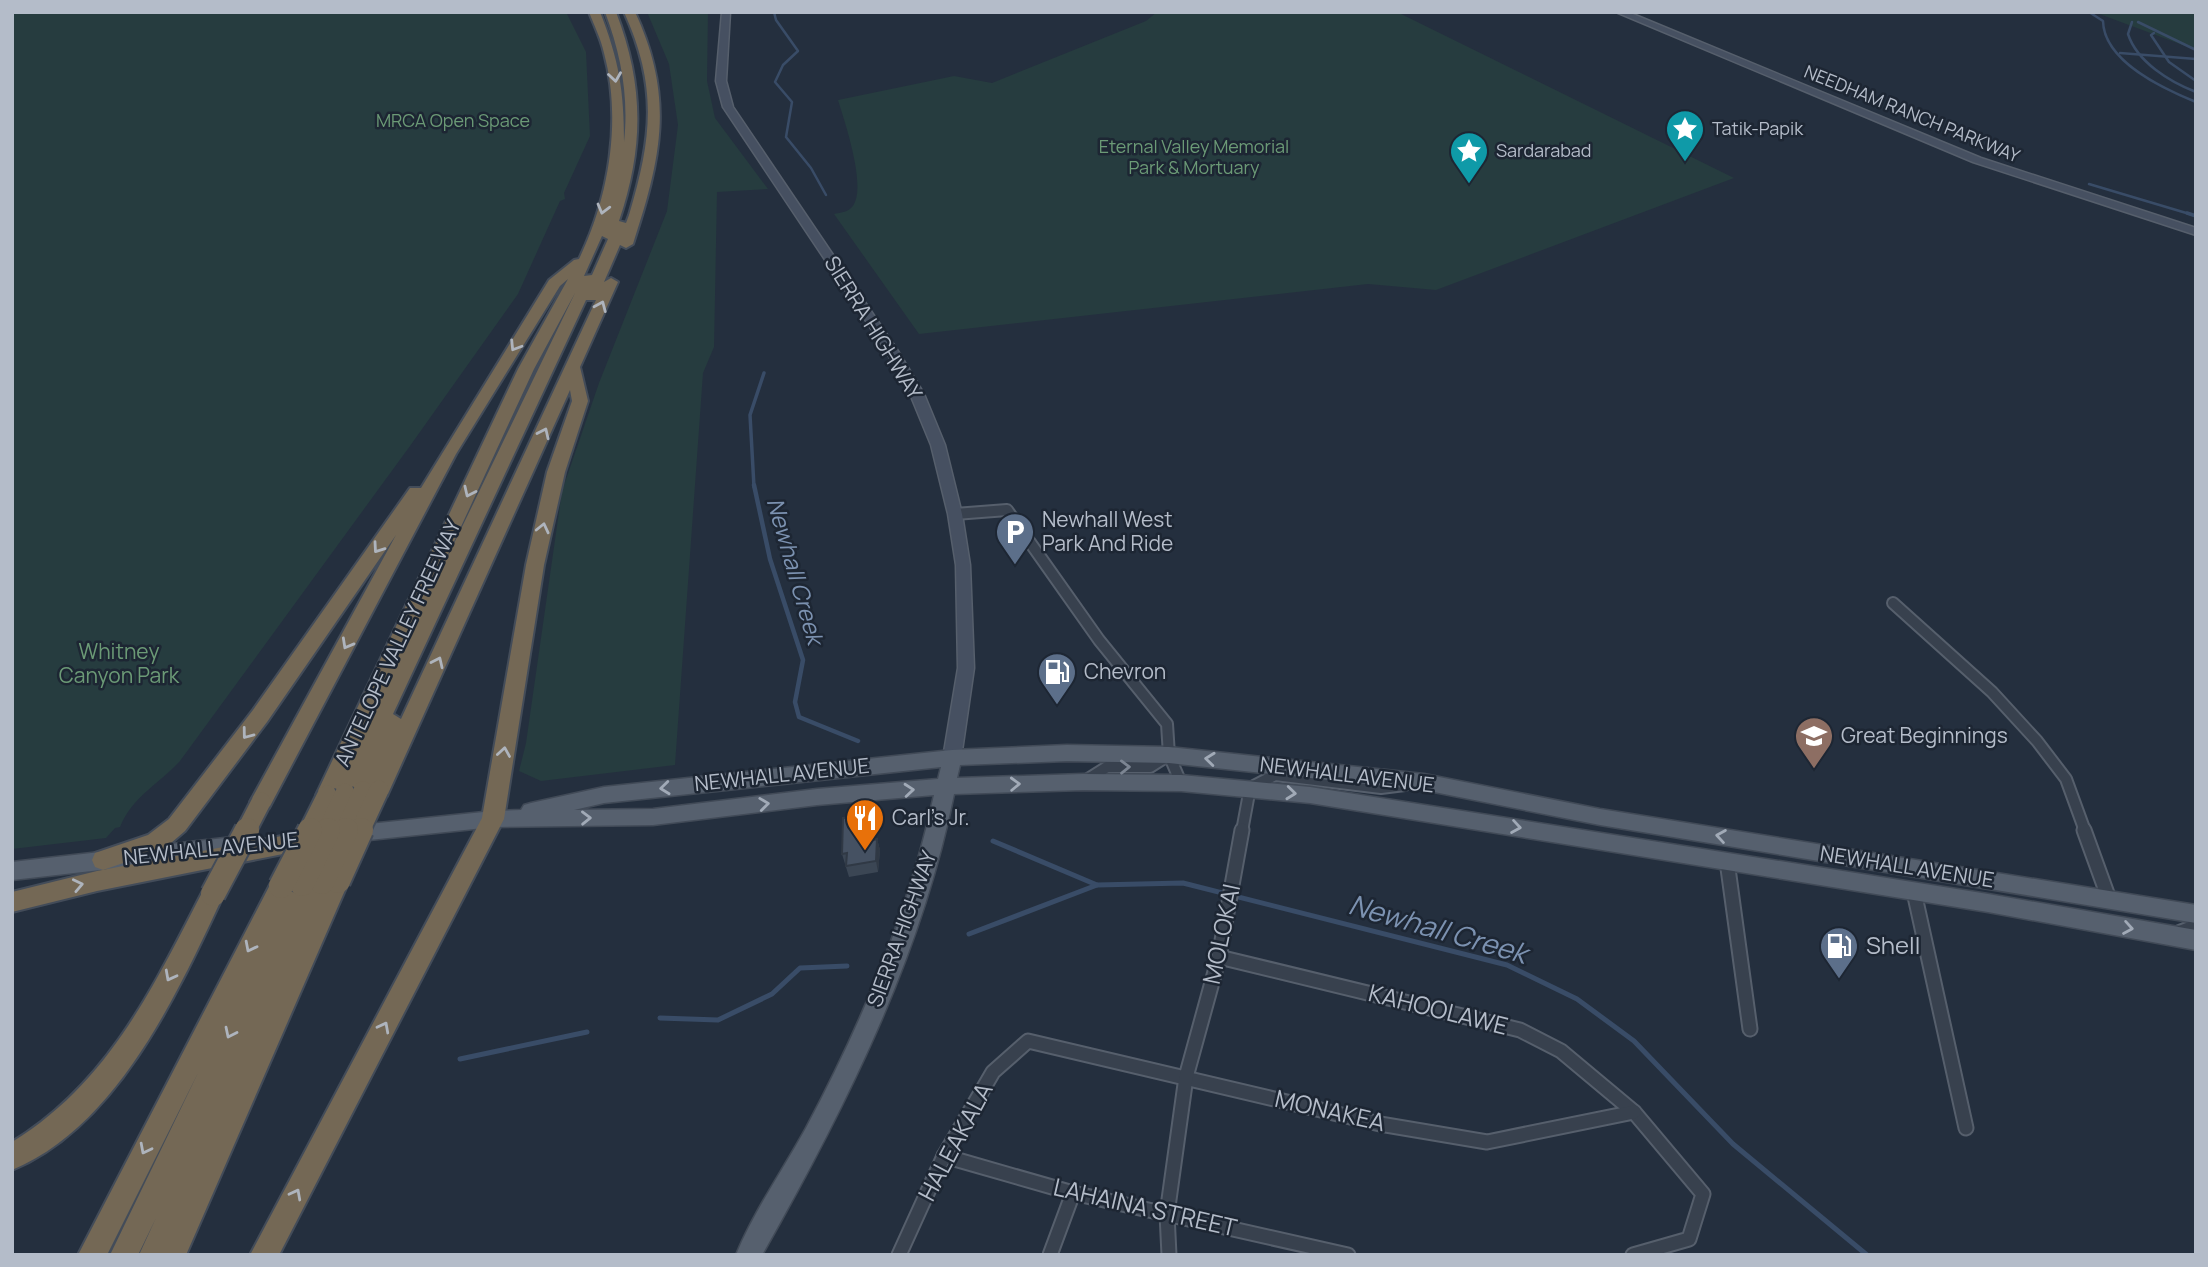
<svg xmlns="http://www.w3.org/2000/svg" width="2208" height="1267" viewBox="0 0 2208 1267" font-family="Manrope,sans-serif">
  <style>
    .green { fill: #263c3f }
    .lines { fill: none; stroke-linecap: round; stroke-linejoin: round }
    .stream-far3 { stroke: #394c67; stroke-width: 2.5 }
    .stream-far2 { stroke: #394c67; stroke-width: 3.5 }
    .stream-far1 { stroke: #394c67; stroke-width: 4.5 }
    .stream { stroke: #394c67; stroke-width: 5 }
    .street-far1-casing { stroke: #565f6c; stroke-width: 14 }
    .street-casing { stroke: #565f6c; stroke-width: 17 }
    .secondary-casing { stroke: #565f6c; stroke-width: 3 }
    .primary-casing { stroke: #414a57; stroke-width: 3 }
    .highway-casing { stroke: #434c59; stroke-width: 4 }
    .street-far1 { stroke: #38414e; stroke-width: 10 }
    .street { stroke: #38414e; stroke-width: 13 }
    .secondary { fill: #465061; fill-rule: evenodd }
    .primary { fill: #56606e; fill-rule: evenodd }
    .highway { fill: #746855; fill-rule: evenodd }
    .highway-bridge-far1-casing { stroke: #434c59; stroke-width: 23; stroke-linecap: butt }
    .highway-bridge-casing { stroke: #434c59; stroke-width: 28; stroke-linecap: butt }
    .highway-bridge-far1 { stroke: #746855; stroke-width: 19 }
    .highway-bridge { stroke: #746855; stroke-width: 24 }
    .wall { fill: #3b4654 }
    .shaded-wall { fill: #303945 }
    .building { fill: #455162; stroke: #303945; stroke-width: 2 }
    .oneway { stroke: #aeb4bd }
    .oneway2 { stroke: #a1aab7 }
    .oneway3 { stroke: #7c8592 }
    .labels { text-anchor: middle; stroke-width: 5; stroke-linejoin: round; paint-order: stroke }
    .far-street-label { font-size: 18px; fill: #b4bcc9; stroke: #1d2633 }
    .far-park-label { font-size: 18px; fill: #6b9a76; stroke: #1d2633 }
    .far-poi-label { font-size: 18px; fill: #b4bcc9; stroke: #1d2633; text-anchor: start }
    .street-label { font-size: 21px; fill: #b4bcc9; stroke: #1d2633 }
    .poi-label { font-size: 21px; fill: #b4bcc9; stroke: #1d2633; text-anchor: start }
    .park-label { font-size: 21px; fill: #6b9a76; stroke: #1d2633 }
    .water-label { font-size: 23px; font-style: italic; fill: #7c92b1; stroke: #1d2633 }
    .near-street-label { font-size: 24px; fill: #b4bcc9; stroke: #1d2633 }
    .near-poi-label { font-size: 24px; fill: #b4bcc9; stroke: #1d2633; text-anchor: start }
    .near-water-label { font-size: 28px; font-style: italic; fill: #7c92b1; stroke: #1d2633 }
  </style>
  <rect width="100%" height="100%" fill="#242f3e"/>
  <g class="green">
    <path d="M12,12h554l20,40 4,84 -26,57 1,6 -5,2 -42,93 -108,152 -230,315c-21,23 -48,36 -60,66l-5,1 -9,10 -94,11z"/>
    <polygon points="647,12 708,12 707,81 715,118 768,189 717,192 714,347 703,373 675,765 541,781 519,771 526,743 562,491 599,383 667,211 678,125 669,64"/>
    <path d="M1157,12h240l337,166 -298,112 -68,-6 -449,50 -85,-120c5,-1 12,-2 16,-5 20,-15 -6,-89 -12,-109l116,-24 38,7 154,-62z"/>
    <polygon points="2094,12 2196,12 2196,50"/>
  </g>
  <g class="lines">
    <g class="stream-far3">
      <polyline points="774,12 776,20 798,51 783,65 775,82 792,102 786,137 811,168 826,195"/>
      <path d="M2089,12l14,9c1,41 61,68 93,81"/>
      <path d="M2132,22l-4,12c9,28 42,48 68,58"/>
      <polyline points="2138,22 2196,50"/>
      <polyline points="2154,33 2151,35 2169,62 2196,81"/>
      <polyline points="2120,53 2196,59"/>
      <polyline points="2089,184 2193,215"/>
    </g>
    <g class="stream-far2">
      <polyline points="2187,213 2196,216"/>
      <polyline points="754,487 750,415 764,373"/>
    </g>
    <polyline class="stream-far1" points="754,485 770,559 803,660 795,702 799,717 858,741"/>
    <g class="stream">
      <polyline points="993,841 1097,885 1183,883 1507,965 1577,999 1634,1041 1733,1144 1867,1255"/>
      <polyline points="969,934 1097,885"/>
      <polyline points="660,1018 718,1020 772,994 800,968 847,966"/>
      <polyline points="460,1059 587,1032"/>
    </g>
    <defs>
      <g id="street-far1">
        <polyline points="955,514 1007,510 1099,640 1167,724 1169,755 1181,783"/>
        <polyline points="1893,603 1992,692 2037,741 2066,779 2085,831"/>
        <polyline points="1085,781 1107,767 1150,767 1169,755"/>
        <polyline points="1242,831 1250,788 1275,775 1381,788 1405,785"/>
      </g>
      <g id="street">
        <polyline points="2084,830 2109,899"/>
        <polyline points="1727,861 1750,1029"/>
        <polyline points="1914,892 1966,1128"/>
        <polyline points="2176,934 2196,926"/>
        <polyline points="1219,957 1520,1030 1561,1051 1634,1112 1703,1194 1689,1239 1633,1255"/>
        <polyline points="944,1156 1073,1193 1348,1255"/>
        <polyline points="899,1255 944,1156 993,1072 1028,1041 1380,1124 1487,1142 1634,1112"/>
        <polyline points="1050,1255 1073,1193"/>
        <polyline points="1169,1255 1167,1214 1186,1077 1219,957 1242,830"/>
      </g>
      <g id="secondary">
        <polygon points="722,12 730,12 726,81 733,107 898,351 924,394 945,445 962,514 970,565 974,668 961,758 958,763 952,765 946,763 943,758 958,668 956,565 948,514 931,445 910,394 886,351 723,107 716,81"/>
        <polygon points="1616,12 1628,12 1981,158 2196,228 2196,235 1973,162"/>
      </g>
      <g id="primary">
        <path d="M1067,745l102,2 255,27 176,35 596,96v18l-596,-98 -176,-35 -255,-27 -102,-2 -107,4 -3,13 126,-4 98,1 129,12 678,107 208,36v20l-208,-38 -678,-109 -129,-12 -98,-1 -129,4c-33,164 -110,316 -192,461h-26c18,-44 47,-85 70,-127 56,-105 103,-216 128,-333l-117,10 -164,20 -160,2 -143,15 -7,-2 -3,-6 3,-6 7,-2 143,-15 28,-1 3,-5 7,-2 73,-16 348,-37zM941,767l-3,12 -121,10 -164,20 -79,1 30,-7z"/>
        <polygon points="242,836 249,839 252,845 249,851 242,854 12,880 12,862"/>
      </g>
      <g id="highway">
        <path d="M589,12h11c19,48 24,79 24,130 5,-46 -3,-87 -19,-130h11c28,73 28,135 3,209l7,2 3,-8c23,-77 29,-128 -5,-203h11c40,86 26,146 -2,232l-7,4 -6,-3 -16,37 7,-4 7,4 -38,85 8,34 -23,71 -21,93 -40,254 -225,436h-29l232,-437 44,-253 21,-93 25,-71 -2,-11 -183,406 -8,3 -8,-3 -8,4 -8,-5 -2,4 -8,3 -8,-5 -2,4 -8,3 -8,-3 -3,-6 202,-426 50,-90 -8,7 -104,168 -187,354 -8,3 -8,-3 -3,-6 146,-267 -129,187 -82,109 -21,18 -61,21 -8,-3 -3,-7 3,-7 53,-18 21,-16 84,-109 157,-222h11l128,-208 25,-20 5,-1c30,-62 43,-139 25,-206 -3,-14 -10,-28 -15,-41zM602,236l6,3 -16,36 -8,1zM575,293l-142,294 101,-218zM586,300h10l-195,419 -8,-5z"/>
        <polygon points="313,830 321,832 324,839 321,846 313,848 97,891 12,912 12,892 97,871"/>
        <polygon points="338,871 346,874 349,881 186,1255 139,1255 156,1218 138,1255 110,1255 198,1073 107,1255 78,1255 273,879 281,876 289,879 291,883 294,877 302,874 312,880 314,875 322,872 330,875"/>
        <path d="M213,884l8,3 3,7c-46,98 -106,232 -212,276v-28c98,-60 142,-157 193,-255z"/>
      </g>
    </defs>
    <use href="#street-far1" class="street-far1-casing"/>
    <use href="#street" class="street-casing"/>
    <use href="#secondary" class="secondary-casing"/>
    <use href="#primary" class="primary-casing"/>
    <use href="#highway" class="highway-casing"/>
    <use href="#street-far1" class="street-far1"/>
    <use href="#street" class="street"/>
    <use href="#secondary" class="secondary"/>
    <use href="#primary" class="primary"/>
    <use href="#highway" class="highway"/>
    <defs>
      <g id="highway-bridge-far1">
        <polyline points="246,831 261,802"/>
        <polyline points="309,831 327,795"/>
        <polyline points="327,831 345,793"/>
        <polyline points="345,831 363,791"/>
        <polyline points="360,831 379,790"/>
      </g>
      <g id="highway-bridge">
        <polyline points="338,881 361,830"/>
        <polyline points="322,882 346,830"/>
        <polyline points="302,884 328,830"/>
        <polyline points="281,886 310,830"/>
        <polyline points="213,894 247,830"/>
      </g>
    </defs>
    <use href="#highway-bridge-far1" class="highway-bridge-far1-casing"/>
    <use href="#highway-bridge" class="highway-bridge-casing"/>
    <use href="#highway-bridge-far1" class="highway-bridge-far1"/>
    <use href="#highway-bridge" class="highway-bridge"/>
  </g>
  <polygon class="wall" points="864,816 865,820 875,830 876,839 877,839 880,850 878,872 849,877 842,854"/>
  <polygon class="shaded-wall" points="873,819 875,830 877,848 877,839 880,850 878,872 876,861"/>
  <polygon class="building" points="864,816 864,820 873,819 874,840 877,839 876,861 846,866 847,853 842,854 843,818"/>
  <defs><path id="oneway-chevron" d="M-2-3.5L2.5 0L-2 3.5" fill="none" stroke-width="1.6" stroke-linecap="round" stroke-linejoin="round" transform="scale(1.75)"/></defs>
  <g class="oneway">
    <use href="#oneway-chevron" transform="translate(615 77) rotate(82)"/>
    <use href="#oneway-chevron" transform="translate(603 209) rotate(105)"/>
    <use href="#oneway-chevron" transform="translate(601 306) rotate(-67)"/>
    <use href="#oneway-chevron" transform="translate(515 346) rotate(122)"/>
    <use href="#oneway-chevron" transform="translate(544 433) rotate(-65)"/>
    <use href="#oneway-chevron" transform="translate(469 492) rotate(115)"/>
    <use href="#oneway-chevron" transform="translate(543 528) rotate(-77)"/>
    <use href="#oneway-chevron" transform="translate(378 548) rotate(125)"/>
    <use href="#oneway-chevron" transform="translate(347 644) rotate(119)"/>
    <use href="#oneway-chevron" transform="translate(438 662) rotate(-65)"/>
    <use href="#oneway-chevron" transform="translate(247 734) rotate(127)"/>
    <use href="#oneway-chevron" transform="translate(504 752) rotate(-81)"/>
    <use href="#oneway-chevron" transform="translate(78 885) rotate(-12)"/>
    <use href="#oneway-chevron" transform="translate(250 947) rotate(117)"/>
    <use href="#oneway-chevron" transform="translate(170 976) rotate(118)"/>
    <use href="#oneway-chevron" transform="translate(384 1027) rotate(-62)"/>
    <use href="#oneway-chevron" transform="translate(230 1033) rotate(116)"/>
    <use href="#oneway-chevron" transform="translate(145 1149) rotate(117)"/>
    <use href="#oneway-chevron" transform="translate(296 1194) rotate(-62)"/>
  </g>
  <g class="oneway2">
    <use href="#oneway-chevron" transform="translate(1210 759) rotate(-174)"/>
    <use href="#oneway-chevron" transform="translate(1015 784) rotate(-2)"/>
    <use href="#oneway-chevron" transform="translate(665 788) rotate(174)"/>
    <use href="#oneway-chevron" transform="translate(909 790) rotate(-5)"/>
    <use href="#oneway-chevron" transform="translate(1291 793) rotate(6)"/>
    <use href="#oneway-chevron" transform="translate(764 804) rotate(-7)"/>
    <use href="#oneway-chevron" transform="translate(586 818) rotate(-1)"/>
    <use href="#oneway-chevron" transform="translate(1516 827) rotate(9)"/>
    <use href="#oneway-chevron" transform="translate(1721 836) rotate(-171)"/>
    <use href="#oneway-chevron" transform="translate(2128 928) rotate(10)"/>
  </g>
  <use class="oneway3" href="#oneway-chevron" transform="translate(1125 767) rotate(-1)"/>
  <defs>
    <symbol id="sight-pin" viewBox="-11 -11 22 30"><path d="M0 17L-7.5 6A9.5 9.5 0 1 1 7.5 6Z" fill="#0f9aa8" stroke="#1d2633"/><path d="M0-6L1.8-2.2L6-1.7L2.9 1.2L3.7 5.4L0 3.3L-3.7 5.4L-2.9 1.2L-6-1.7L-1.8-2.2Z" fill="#fff"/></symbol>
    <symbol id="parking-pin" viewBox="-11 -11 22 30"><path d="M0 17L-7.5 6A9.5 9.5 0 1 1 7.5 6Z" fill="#5c6f8a" stroke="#1d2633"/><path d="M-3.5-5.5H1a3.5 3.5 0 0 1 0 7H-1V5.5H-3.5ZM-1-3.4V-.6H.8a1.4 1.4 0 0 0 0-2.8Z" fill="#fff"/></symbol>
    <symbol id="fuel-pin" viewBox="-11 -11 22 30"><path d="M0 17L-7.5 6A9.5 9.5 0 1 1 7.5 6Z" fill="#5c6f8a" stroke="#1d2633"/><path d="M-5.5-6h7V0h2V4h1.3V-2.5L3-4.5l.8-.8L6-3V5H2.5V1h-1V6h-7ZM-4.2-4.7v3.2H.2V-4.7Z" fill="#fff"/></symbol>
    <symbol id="school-pin" viewBox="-11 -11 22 30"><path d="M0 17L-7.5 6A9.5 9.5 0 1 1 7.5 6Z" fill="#8d6e63" stroke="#1d2633"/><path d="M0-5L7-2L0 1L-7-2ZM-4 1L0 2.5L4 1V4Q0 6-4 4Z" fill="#fff"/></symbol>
    <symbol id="restaurant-pin" viewBox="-11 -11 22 30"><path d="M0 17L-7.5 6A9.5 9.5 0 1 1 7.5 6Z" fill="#e8710a" stroke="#1d2633"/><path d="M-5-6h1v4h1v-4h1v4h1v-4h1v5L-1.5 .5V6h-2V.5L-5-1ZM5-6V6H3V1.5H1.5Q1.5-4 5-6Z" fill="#fff"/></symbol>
  </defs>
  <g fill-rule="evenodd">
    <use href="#sight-pin" x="1663" y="107" width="44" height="60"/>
    <use href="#sight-pin" x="1447" y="129" width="44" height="60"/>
    <use href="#parking-pin" x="993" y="510" width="44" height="60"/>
    <use href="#fuel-pin" x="1035" y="650" width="44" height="60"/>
    <use href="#school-pin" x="1792" y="714" width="44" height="60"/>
    <use href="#restaurant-pin" x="843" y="796" width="44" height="60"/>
    <use href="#fuel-pin" x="1817" y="924" width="44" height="60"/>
  </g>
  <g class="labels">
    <g class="far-street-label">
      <text transform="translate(1912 114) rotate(22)" y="6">NEEDHAM RANCH PARKWAY</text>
    </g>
    <g class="far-park-label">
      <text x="453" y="127">MRCA Open Space</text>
      <text x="1194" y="153">Eternal Valley Memorial<tspan x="1194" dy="21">Park &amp; Mortuary</tspan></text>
    </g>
    <g class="far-poi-label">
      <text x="1712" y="135">Tatik-Papik</text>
      <text x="1496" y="157">Sardarabad</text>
    </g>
    <g class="street-label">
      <text transform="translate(873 328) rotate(58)" y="7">SIERRA HIGHWAY</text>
      <text transform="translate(398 643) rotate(-65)" y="7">ANTELOPE VALLEY FREEWAY</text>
      <text transform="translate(782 775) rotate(-6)" y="7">NEWHALL AVENUE</text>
      <text transform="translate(1347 775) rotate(7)" y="7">NEWHALL AVENUE</text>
      <text transform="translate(211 849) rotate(-6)" y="7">NEWHALL AVENUE</text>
      <text transform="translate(1907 867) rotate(9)" y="7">NEWHALL AVENUE</text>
      <text transform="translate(902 929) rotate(-70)" y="7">SIERRA HIGHWAY</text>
    </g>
    <g class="poi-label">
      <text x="1042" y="527">Newhall West<tspan x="1042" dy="24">Park And Ride</tspan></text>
      <text x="1084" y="679">Chevron</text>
      <text x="1841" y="743">Great Beginnings</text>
      <text x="892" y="825">Carl's Jr.</text>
    </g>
    <g class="park-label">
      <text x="119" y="659">Whitney<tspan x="119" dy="24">Canyon Park</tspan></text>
    </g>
    <g class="water-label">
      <text transform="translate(795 571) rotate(74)" y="8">Newhall Creek</text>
    </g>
    <g class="near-street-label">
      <text transform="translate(1222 934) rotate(-78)" y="8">MOLOKAI</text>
      <text transform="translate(1438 1010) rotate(14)" y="8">KAHOOLAWE</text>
      <text transform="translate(1330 1111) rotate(13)" y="8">MONAKEA</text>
      <text transform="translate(956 1142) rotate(-62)" y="8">HALEAKALA</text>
      <text transform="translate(1145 1208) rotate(13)" y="8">LAHAINA STREET</text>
    </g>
    <g class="near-poi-label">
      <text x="1866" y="954">Shell</text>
    </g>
    <g class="near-water-label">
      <text transform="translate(1438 929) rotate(16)" y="10">Newhall Creek</text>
    </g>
  </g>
  <rect width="2208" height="1267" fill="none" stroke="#b4bcc9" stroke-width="28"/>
</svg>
